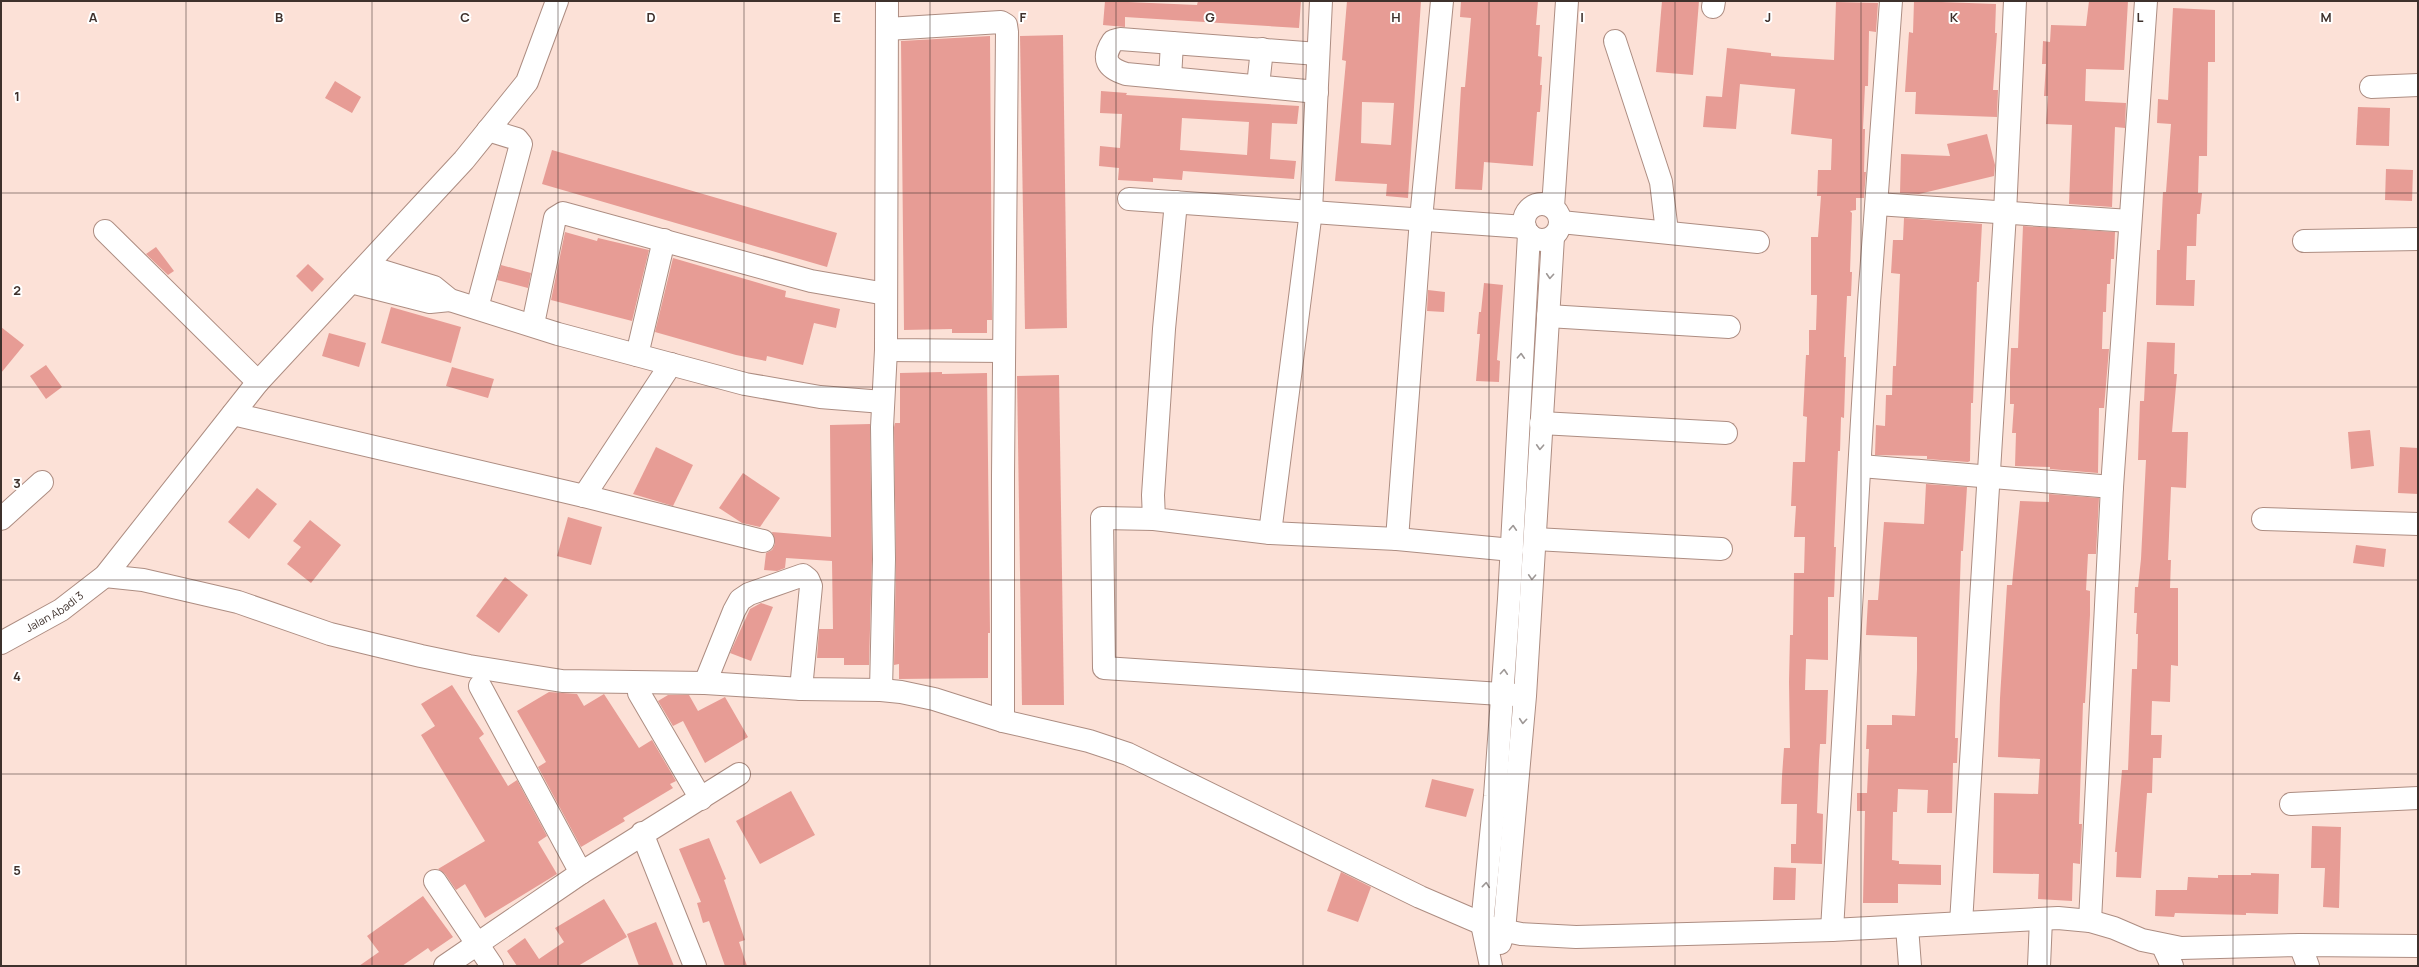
<svg xmlns="http://www.w3.org/2000/svg" width="2419" height="967" viewBox="0 0 2419 967" font-family="Manrope,sans-serif">
  <style>
    .building { fill: #e79c95; fill-rule: evenodd }
    .lines { fill: none; stroke-linecap: round; stroke-linejoin: round }
    .minor-casing { stroke: #ad8d82; stroke-width: 24 }
    .minor { stroke: #fff; stroke-width: 22 }
    .oneway { stroke: #9e9896 }
    .grid { fill: none; stroke: #3e312c; stroke-width: 1; stroke-opacity: 0.55 }
    .labels { text-anchor: middle; stroke-width: 4; stroke-linejoin: round; paint-order: stroke }
    .street-label { font-size: 11px; fill: #3e312c; stroke: #fff }
    .grid-label { font-size: 13px; text-anchor: middle; font-weight: bold; fill: #3e312c; stroke: #fff; stroke-width: 4; stroke-linejoin: round; paint-order: stroke }
  </style>
  <rect width="100%" height="100%" fill="#fce1d7"/>
  <g class="building">
    <polygon points="1105,1 1197,5 1198,1 1301,1 1299,28 1125,17 1125,27 1103,25"/>
    <path d="M1347,1h74l-13,197 -22,-2 1,-12 -52,-3 11,-120 -4,-1zM1362,102l32,1 -3,42 -30,-2z"/>
    <polygon points="1461,1 1538,1 1536,25 1540,25 1538,56 1542,57 1540,85 1542,85 1540,112 1537,112 1533,166 1484,162 1482,190 1455,189 1461,87 1465,87 1471,18 1460,17"/>
    <polygon points="1662,1 1699,1 1693,75 1656,72"/>
    <polygon points="1914,1 1996,4 1995,33 1997,33 1993,90 1998,90 1997,117 1915,114 1916,92 1905,92 1909,32 1913,33"/>
    <polygon points="2089,1 2128,1 2124,70 2086,69 2085,101 2126,103 2125,128 2115,127 2112,207 2069,204 2072,125 2046,124 2048,96 2044,96 2046,64 2042,64 2043,41 2050,42 2051,25 2086,26"/>
    <polygon points="1836,2 1878,3 1876,32 1869,31 1868,86 1865,86 1863,129 1865,129 1864,172 1866,172 1864,198 1856,198 1856,210 1850,211 1852,213 1850,272 1852,272 1851,296 1847,296 1844,357 1846,357 1844,418 1841,417 1840,451 1838,451 1834,547 1836,547 1834,597 1828,597 1828,660 1806,659 1805,690 1828,690 1826,744 1820,744 1819,760 1817,813 1823,814 1822,864 1791,863 1791,844 1796,844 1797,804 1781,804 1782,776 1784,748 1790,748 1789,682 1790,635 1793,635 1794,573 1804,573 1805,537 1794,537 1796,506 1791,506 1793,462 1805,462 1807,417 1803,416 1806,355 1809,355 1809,330 1816,330 1817,295 1811,295 1811,237 1818,237 1821,196 1817,196 1818,170 1831,170 1832,139 1791,134 1795,89 1740,84 1736,129 1703,127 1706,96 1722,97 1727,48 1771,53 1771,56 1834,60"/>
    <polygon points="2173,8 2215,10 2215,62 2208,62 2207,156 2199,156 2198,193 2202,193 2200,214 2197,214 2196,246 2187,246 2186,280 2195,280 2194,306 2156,305 2157,250 2160,250 2163,192 2166,192 2171,124 2157,123 2158,99 2168,100"/>
    <polygon points="1063,35 1067,328 1025,329 1020,36"/>
    <polygon points="990,36 992,320 987,320 987,333 952,333 952,329 904,330 901,41"/>
    <polygon points="335,81 361,97 352,113 325,98"/>
    <path d="M1101,91l26,2 -1,2 173,11 -2,18 -25,-1 -2,36 26,2 -2,18 -111,-8 -1,9 -29,-2v4l-35,-2 1,-12 -20,-2 1,-20 20,2 2,-34 -22,-1zM1182,118l67,4 -2,33 -67,-5z"/>
    <polygon points="2358,107 2390,108 2389,146 2356,145"/>
    <polygon points="1987,134 1995,165 1994,176 1919,194 1900,193 1901,154 1950,156 1947,144"/>
    <polygon points="552,150 837,233 827,267 542,184"/>
    <polygon points="2386,169 2413,170 2412,201 2385,200"/>
    <polygon points="1904,218 1982,224 1979,282 1977,282 1973,403 1971,403 1970,461 1968,462 1927,459 1927,456 1875,455 1876,425 1885,426 1886,395 1892,395 1893,366 1896,366 1900,274 1891,273 1893,240 1903,240"/>
    <polygon points="2023,226 2115,232 2114,259 2111,259 2110,284 2107,284 2106,312 2103,312 2102,349 2109,349 2104,408 2099,408 2098,473 2050,469 2050,467 2015,466 2016,433 2012,433 2014,404 2010,404 2010,372 2011,348 2018,348"/>
    <polygon points="565,232 597,241 598,238 649,250 632,321 551,300"/>
    <polygon points="156,247 174,271 168,275 146,254"/>
    <polygon points="673,258 786,291 785,297 840,309 836,328 814,323 803,365 767,356 766,361 736,355 655,332"/>
    <polygon points="308,264 324,279 312,292 296,276"/>
    <polygon points="501,265 531,273 528,288 497,280"/>
    <polygon points="1484,283 1503,285 1497,360 1500,361 1499,382 1476,381 1480,334 1477,334 1479,312 1481,312"/>
    <polygon points="1428,290 1445,292 1444,312 1427,311"/>
    <polygon points="391,307 461,327 451,363 381,343"/>
    <polygon points="1,327 24,345 1,373"/>
    <polygon points="329,333 366,343 359,367 322,356"/>
    <polygon points="2147,342 2175,343 2174,374 2177,374 2172,432 2188,432 2186,488 2171,487 2168,560 2171,560 2170,588 2178,588 2178,666 2171,665 2170,702 2152,701 2151,735 2162,735 2161,758 2153,758 2152,793 2147,793 2141,878 2116,877 2117,852 2115,852 2122,770 2128,770 2132,669 2137,669 2138,634 2136,634 2137,613 2134,613 2135,587 2138,587 2141,559 2146,460 2138,460 2140,401 2144,401"/>
    <polygon points="46,365 62,387 46,399 30,376"/>
    <polygon points="452,367 494,379 488,398 446,386"/>
    <polygon points="942,372 942,374 987,373 990,633 988,633 988,678 899,679 899,664 894,665 896,559 894,427 895,423 900,423 900,373"/>
    <polygon points="1059,375 1064,705 1022,705 1017,376"/>
    <polygon points="870,424 872,559 869,665 844,665 844,658 817,658 819,629 833,629 832,561 786,558 785,568 777,571 764,570 766,553 772,550 775,544 772,532 831,537 830,425"/>
    <polygon points="2370,430 2374,466 2351,469 2348,432"/>
    <polygon points="656,447 693,465 673,506 633,494"/>
    <polygon points="2400,447 2418,448 2418,494 2398,493"/>
    <polygon points="743,473 780,498 760,527 742,523 719,508"/>
    <polygon points="1926,484 1967,487 1963,551 1961,551 1956,703 1955,738 1958,738 1957,763 1953,763 1952,813 1927,813 1928,790 1898,789 1897,812 1893,812 1892,860 1899,861 1899,864 1941,865 1941,885 1898,884 1898,903 1863,903 1865,811 1857,811 1857,793 1867,793 1869,749 1866,749 1867,725 1892,725 1892,715 1915,716 1917,669 1917,637 1866,635 1868,600 1878,600 1884,522 1924,524"/>
    <polygon points="257,488 277,504 249,539 228,522"/>
    <polygon points="2049,494 2099,498 2096,554 2088,554 2086,590 2090,591 2090,615 2085,703 2083,703 2079,824 2082,824 2080,864 2073,863 2072,901 2038,899 2039,874 1993,873 1994,793 2038,794 2040,759 1998,757 2000,698 2007,585 2012,585 2020,501 2049,502"/>
    <polygon points="568,517 602,527 591,565 557,556"/>
    <polygon points="310,520 341,545 311,583 287,564 301,547 293,541"/>
    <polygon points="2356,545 2386,549 2384,567 2353,563"/>
    <polygon points="505,577 528,595 499,633 476,616"/>
    <polygon points="761,603 773,607 751,661 730,653 750,609"/>
    <polygon points="452,685 484,734 479,738 508,786 517,780 547,836 538,842 557,874 485,918 465,884 456,890 445,874 438,869 485,841 421,735 435,726 421,704"/>
    <polygon points="549,692 577,694 584,706 604,694 639,748 652,740 676,781 670,784 673,788 623,818 625,821 581,847 538,767 546,762 517,711"/>
    <polygon points="668,695 689,695 698,711 725,697 748,737 705,763 683,721 673,726 658,701"/>
    <polygon points="1432,779 1474,789 1466,817 1425,807"/>
    <polygon points="791,791 815,835 760,864 736,821"/>
    <polygon points="2312,826 2341,827 2339,908 2323,907 2325,868 2311,868"/>
    <polygon points="709,838 726,879 724,880 745,940 739,942 747,966 725,966 709,921 703,923 697,903 701,902 679,849"/>
    <polygon points="1774,867 1796,868 1795,900 1773,900"/>
    <polygon points="1341,872 1371,887 1358,922 1327,911"/>
    <polygon points="2251,873 2279,874 2278,914 2246,913 2246,915 2175,913 2174,917 2155,916 2156,890 2187,890 2188,877 2218,878 2218,875 2251,875"/>
    <polygon points="423,896 453,937 431,952 428,948 402,966 359,966 379,952 367,936"/>
    <polygon points="604,899 627,937 578,966 517,966 507,951 525,938 539,959 564,942 555,928"/>
    <polygon points="656,922 666,946 674,966 639,966 627,934"/>
  </g>
  <g class="lines">
    <defs>
      <g id="minor">
        <polyline points="887,1 886,350 1004,351"/>
        <polyline points="1713,7 1714,1"/>
        <polyline points="887,29 1001,22 1006,25 1007,32 1003,476 1003,721"/>
        <polyline points="1615,41 1661,182 1667,232"/>
        <polyline points="1170,78 1172,43"/>
        <polyline points="1258,86 1262,49"/>
        <polyline points="2371,87 2418,85"/>
        <path d="M1317,92l-191,-18c-19,-6 -25,-15 -13,-33l7,-2 198,15"/>
        <polyline points="1129,199 1525,227"/>
        <polyline points="1176,202 1164,329 1153,495 1154,519 1270,533 1397,539 1512,550"/>
        <circle cx="1542" cy="222" r="18"/>
        <polyline points="1877,204 2130,221"/>
        <polyline points="1553,207 1567,1"/>
        <polyline points="1561,222 1758,242"/>
        <polyline points="105,231 258,382"/>
        <polyline points="2304,241 2418,239"/>
        <polyline points="366,266 434,287 450,300 558,334 745,384 820,397 883,402"/>
        <polyline points="351,282 430,302 450,300"/>
        <polyline points="477,308 521,144 517,139 488,130"/>
        <polyline points="1548,316 1729,327"/>
        <polyline points="533,324 555,218 563,213 811,281 886,294"/>
        <polyline points="637,355 664,240"/>
        <polyline points="233,414 584,496 763,541"/>
        <polyline points="1541,423 1726,433"/>
        <polyline points="1861,466 2112,487"/>
        <polyline points="584,496 671,364"/>
        <polyline points="1,519 42,482"/>
        <polyline points="1154,519 1102,518 1104,668 1516,695"/>
        <polyline points="2263,519 2418,524"/>
        <polyline points="1270,533 1311,211 1321,1"/>
        <polyline points="1397,539 1421,219 1442,1"/>
        <polyline points="1535,539 1721,549"/>
        <polyline points="105,576 143,580 238,602 330,634 421,656 469,666 562,681 705,683 801,689 881,690 901,692 934,699 1003,721 1089,741 1128,754 1420,897 1492,928 1521,934 1576,937 1832,930 2058,918 2090,921 2114,928 2142,940 2181,948 2300,945 2418,946"/>
        <path id="s1" d="M1,643l60,-33 44,-34 153,-194 206,-222 63,-78 30,-81"/>
        <polyline points="705,683 734,611 740,600 749,594 803,575 808,579 811,586 801,689"/>
        <polyline points="480,686 581,873"/>
        <polyline points="881,690 884,559 882,427 886,350"/>
        <polyline points="639,693 701,799"/>
        <polyline points="2291,804 2418,798"/>
        <polyline points="642,833 695,966"/>
        <polyline points="435,881 492,966"/>
        <polyline points="2090,921 2112,487 2146,1"/>
        <polyline points="1961,923 2005,213 2015,1"/>
        <polyline points="1907,927 1910,966"/>
        <polyline points="1832,930 1869,302 1891,1"/>
        <polyline points="1500,943 1504,931 1525,696 1553,237"/>
        <polyline points="2300,945 2308,966"/>
        <polyline points="2163,946 2172,966"/>
        <polyline points="445,966 581,873 739,774"/>
        <polyline points="1491,966 1482,924 1495,796 1509,599 1529,234"/>
        <polyline points="2039,966 2041,919"/>
      </g>
    </defs>
    <use href="#minor" class="minor-casing"/>
    <use href="#minor" class="minor"/>
  </g>
  <defs><path id="oneway-chevron" d="M-2-3.5L2.5 0L-2 3.5" fill="none" stroke-width="1.6" stroke-linecap="round" stroke-linejoin="round"/></defs>
  <g class="oneway">
    <use href="#oneway-chevron" transform="translate(1550 276) rotate(94)"/>
    <use href="#oneway-chevron" transform="translate(1521 356) rotate(-87)"/>
    <use href="#oneway-chevron" transform="translate(1540 447) rotate(93)"/>
    <use href="#oneway-chevron" transform="translate(1513 528) rotate(-87)"/>
    <use href="#oneway-chevron" transform="translate(1532 577) rotate(93)"/>
    <use href="#oneway-chevron" transform="translate(1504 672) rotate(-86)"/>
    <use href="#oneway-chevron" transform="translate(1523 721) rotate(95)"/>
    <use href="#oneway-chevron" transform="translate(1486 885) rotate(-84)"/>
  </g>
  <path class="grid" d="M186,1v965M372,1v965M558,1v965M744,1v965M930,1v965M1116,1v965M1303,1v965M1489,1v965M1675,1v965M1861,1v965M2047,1v965M2233,1v965M1,193h2417M1,387h2417M1,580h2417M1,774h2417"/>
  <g class="labels">
    <g class="street-label">
      <text dy="4" stroke="none"><textPath href="#s1" startOffset="62">Jalan Abadi 3</textPath></text>
    </g>
  </g>
  <g class="grid-label">
    <text x="93" y="22">A</text>
    <text x="279" y="22">B</text>
    <text x="465" y="22">C</text>
    <text x="651" y="22">D</text>
    <text x="837" y="22">E</text>
    <text x="1023" y="22">F</text>
    <text x="1210" y="22">G</text>
    <text x="1396" y="22">H</text>
    <text x="1582" y="22">I</text>
    <text x="1768" y="22">J</text>
    <text x="1954" y="22">K</text>
    <text x="2140" y="22">L</text>
    <text x="2326" y="22">M</text>
    <text x="17" y="101">1</text>
    <text x="17" y="295">2</text>
    <text x="17" y="488">3</text>
    <text x="17" y="681">4</text>
    <text x="17" y="875">5</text>
  </g>
  <rect width="2419" height="967" fill="none" stroke="#3e312c" stroke-width="4"/>
</svg>
